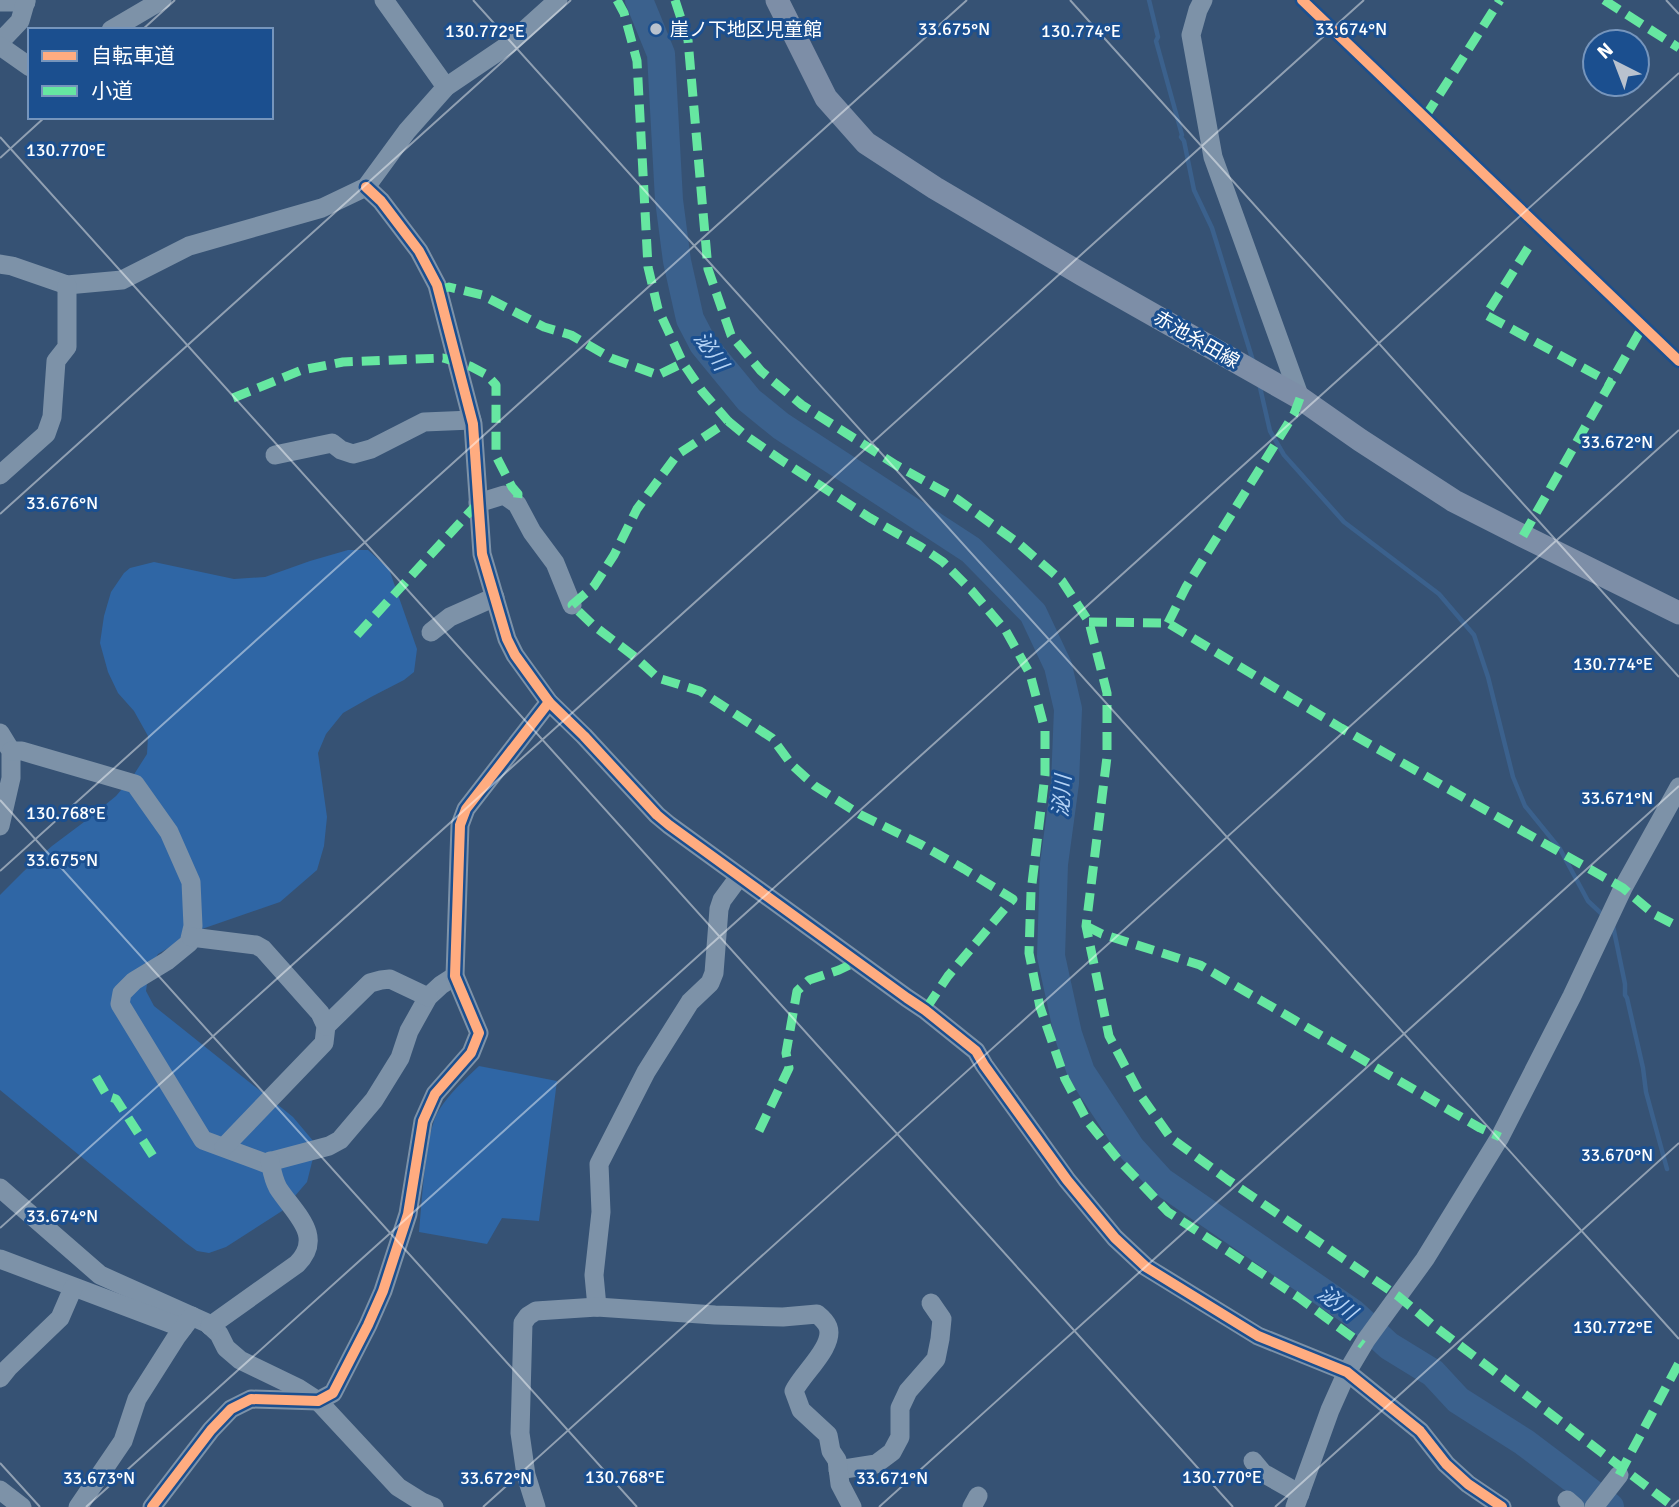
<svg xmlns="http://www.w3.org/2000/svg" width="1679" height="1507" viewBox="0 0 1679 1507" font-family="Signika,'Noto Sans JP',sans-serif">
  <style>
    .green { fill: #2f66a5 }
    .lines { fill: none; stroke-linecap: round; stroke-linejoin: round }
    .stream { stroke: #3b618d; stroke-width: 4.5 }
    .river { stroke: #3b618d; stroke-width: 28 }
    .minor { stroke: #7d92a8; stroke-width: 19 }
    .major { stroke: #7d8ea7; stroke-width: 23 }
    .quiet { stroke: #66e7a1; stroke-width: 9; stroke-dasharray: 18 9; stroke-linecap: butt }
    .cycleway-casing { stroke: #1b4f8f; stroke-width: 15 }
    .cycleway { stroke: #ffac80; stroke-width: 10 }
    .ticks { fill: none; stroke: #fff; stroke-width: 2; stroke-opacity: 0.45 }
    .poi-dot { fill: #b9c2ce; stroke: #1b4f8f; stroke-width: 2.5 }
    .labels { text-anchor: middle; stroke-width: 6; stroke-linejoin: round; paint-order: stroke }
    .poi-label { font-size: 19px; fill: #fff; stroke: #1b4f8f; text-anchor: start }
    .street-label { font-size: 19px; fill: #fff; stroke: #1b4f8f }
    .water-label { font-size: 21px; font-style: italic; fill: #b5d3f5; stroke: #1b4f8f }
    .ticks-label { font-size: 18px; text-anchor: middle; fill: #fff; stroke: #1b4f8f; stroke-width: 6; stroke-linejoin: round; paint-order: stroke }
  </style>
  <rect width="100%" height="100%" fill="#365274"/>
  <g class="green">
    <polygon points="348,550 368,550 389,569 417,649 414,672 404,680 371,697 343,713 326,734 318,753 327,817 324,846 317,870 280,902 199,930 158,954 149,969 146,991 154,1006 293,1117 314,1142 314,1154 307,1182 282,1211 226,1247 209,1253 197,1251 186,1243 0,1090 0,895 24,871 52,846 88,819 116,796 133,776 147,754 148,736 134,711 118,693 108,672 100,643 104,616 111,592 124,573 130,568 154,562 234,579 265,577 310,561"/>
    <path d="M479,1066l78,15 -18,140 -37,-3 -15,26 -68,-12c3,-28 6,-101 20,-122 11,-17 26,-31 40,-44z"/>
  </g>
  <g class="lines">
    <g class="stream">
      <polyline points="1149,0 1158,37 1156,41 1182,135 1181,137 1184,141 1194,190 1212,228 1253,361"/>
      <polyline points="1259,383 1270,431 1284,455 1344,522 1439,594 1474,635 1488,677 1513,777 1525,806 1560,849 1588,901 1605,917"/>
      <polyline points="1613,926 1625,984 1625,995 1627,998 1643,1068 1646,1092 1667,1169"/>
    </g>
    <polyline class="river" points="639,0 661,54 669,200 677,261 690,319 703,344 749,400 781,426 971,550 1033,613 1058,666 1068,709 1065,783 1054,864 1051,956 1068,1034 1081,1072 1131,1148 1161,1181 1353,1313 1389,1346 1433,1373 1458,1400 1524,1442 1610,1507"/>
    <g class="minor">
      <polyline points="384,0 446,87"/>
      <polyline points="1203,0 1198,10 1191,35 1213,157 1300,398"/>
      <polyline points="0,2 26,2"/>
      <polyline points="111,30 162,0"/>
      <polyline points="0,42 20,21 26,0"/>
      <polyline points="0,46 30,67"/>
      <polyline points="366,187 381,201 419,251 437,285 473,424 482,554 507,639 515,655 549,702 584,736 657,815 669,825 907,998 925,1010 976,1051 984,1065 1067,1180 1115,1238 1146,1267 1258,1336 1347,1372 1420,1431 1446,1464 1468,1484 1502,1507"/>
      <polyline points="0,264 12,266 67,285 122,280 189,246 322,208 366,187 407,131 446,87 508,45 558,0"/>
      <polyline points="275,455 332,443 341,450 353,454 371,449 424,422 472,420"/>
      <polyline points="0,475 46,434 52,417 56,361 67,347 67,285"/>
      <polyline points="478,503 504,495 517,504 532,532 555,563 572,605"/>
      <polyline points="431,632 450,617 495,597"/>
      <polyline points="0,733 11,751 11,778 0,826"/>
      <polyline points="11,751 22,751 135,784 169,832 191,882 193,926 189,943 167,961 134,981 122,993 120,1004 203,1140 265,1163 329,1146 340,1140 374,1100 400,1058 409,1031 428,997 441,985 455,976"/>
      <polyline points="191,937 256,945 263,949 320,1013 326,1026 324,1043 224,1147"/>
      <polyline points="326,1026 370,983 381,980 390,979 428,997"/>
      <polyline points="0,1188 100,1275 207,1323 219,1334 226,1348 240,1360 298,1388 318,1401 398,1487 422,1502 434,1507"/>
      <polyline points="0,1259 183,1328"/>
      <polyline points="597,1307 594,1275 601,1212 599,1164 646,1072 690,1002 710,983 714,973 719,909 722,900 739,877"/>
      <path d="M210,1326l87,-62c28,-28 -3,-51 -19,-76 -5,-9 -6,-17 -8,-27"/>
      <polyline points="0,1378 8,1368 60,1318 73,1288"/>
      <polyline points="1253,1461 1263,1473 1300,1494"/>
      <polyline points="838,1470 876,1464 892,1452 900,1437 900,1408 908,1391 936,1359 940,1339 942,1319 931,1303"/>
      <polyline points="0,1490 22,1507"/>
      <polyline points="1567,1500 1575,1507"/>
      <polyline points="78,1507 123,1441 137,1399 177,1336 192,1316"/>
      <polyline points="152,1507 211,1430 231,1409 251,1399 318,1401 333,1393 368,1325 383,1291 408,1214 423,1121 435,1094 471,1053 479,1033 455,976 460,825 466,809 549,702"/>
      <path d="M536,1507l-10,-32 -6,-42 3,-110 5,-7 8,-5 61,-4 118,8 68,2 34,-3c5,4 9,8 11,13 7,19 -26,47 -34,64l7,19 27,25 3,16 6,9 3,24 12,23"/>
      <polyline points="972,1507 978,1496"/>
      <polyline points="1295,1507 1330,1410 1347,1372 1366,1340 1425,1259 1500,1137 1572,996 1623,888 1679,787"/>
      <polyline points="1594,1507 1619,1475"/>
    </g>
    <polyline class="major" points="777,0 826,98 866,143 935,188 1083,275 1300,398 1360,440 1454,501 1523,536 1679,613"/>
    <g class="quiet">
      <polyline points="617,0 624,13 637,61 648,267 658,309 683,363 702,391 728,421 677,455 637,509 614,555 594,586 572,605 593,625 635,657 658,678 700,691 772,738 792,765 815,786 861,815 920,844 964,869 1013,899 948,976 925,1010"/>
      <polyline points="675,0 688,40 708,269 731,335 761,371 802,405 896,465 957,499 1018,543 1062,581 1089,622 1107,693 1107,757 1086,926 1109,1036 1141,1096 1171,1138 1228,1180 1398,1296 1434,1326 1674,1507"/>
      <polyline points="1604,0 1679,48"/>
      <polyline points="1425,117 1500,0"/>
      <polyline points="1528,248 1486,315 1611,383"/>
      <polyline points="438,290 449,287 482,295 544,327 571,335 611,358 658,375 683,363"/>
      <polyline points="233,398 302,370 343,362 443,358 470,366 487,375 496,385 496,456 512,487 518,494 517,504"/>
      <polyline points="728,421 745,435 781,460 870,518 921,547 943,562 972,591 1006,631 1030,674 1045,730 1045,775 1031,892 1029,953 1040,1007 1065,1079 1088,1122 1117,1158 1168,1212 1298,1297 1363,1345"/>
      <polyline points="1523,536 1643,326"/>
      <polyline points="1089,622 1168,623 1341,728 1623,888 1654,914 1679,927"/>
      <polyline points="1168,623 1186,587 1294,414 1300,398"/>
      <polyline points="357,635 478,503"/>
      <polyline points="1086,926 1102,934 1200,965 1480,1128 1500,1137"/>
      <polyline points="96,1077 107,1096 116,1099 153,1156"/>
      <polyline points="759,1131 789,1068 786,1053 797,991 809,980 839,970 856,962"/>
      <polyline points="1619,1475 1679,1363"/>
    </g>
    <defs>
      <g id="cycleway">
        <polyline points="1302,0 1679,361"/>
        <polyline points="366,187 381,201 419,251 437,285 473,424 482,554 507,639 515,655 549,702 584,736 657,815 669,825 907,998 925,1010 976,1051 984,1065 1067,1180 1115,1238 1146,1267 1258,1336 1347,1372 1420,1431 1446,1464 1468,1484 1502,1507"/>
        <polyline points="152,1507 211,1430 231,1409 251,1399 318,1401 333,1393 368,1325 383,1291 408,1214 423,1121 435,1094 471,1053 479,1033 455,976 460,825 466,809 549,702"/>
      </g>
    </defs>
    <use href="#cycleway" class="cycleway-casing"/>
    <use href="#cycleway" class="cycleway"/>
  </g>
  <path class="ticks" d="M473,0l1206,1339M1070,0l609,677M1666,0l13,14M142,30l33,-30M0,137l1233,1370M0,158l45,-41M0,514l571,-514M0,800l637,707M0,871l967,-871M0,1228l1364,-1228M0,1463l40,44M86,1507l1593,-1434M483,1507l1196,-1077M879,1507l800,-721M1275,1507l404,-364M1671,1507l8,-7"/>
  <circle class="poi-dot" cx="656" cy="29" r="7"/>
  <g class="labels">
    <g class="poi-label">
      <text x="670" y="36">崖ノ下地区児童館</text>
    </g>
    <g class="street-label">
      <text transform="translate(1197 339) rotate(30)" y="7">赤池糸田線</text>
    </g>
    <g class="water-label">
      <text transform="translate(711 351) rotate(55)" y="7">泌川</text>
      <text transform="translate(1062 796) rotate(-86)" y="7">泌川</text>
      <text transform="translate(1337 1303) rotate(36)" y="7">泌川</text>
    </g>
  </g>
  <g class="ticks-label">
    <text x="954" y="35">33.675°N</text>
    <text x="1351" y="35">33.674°N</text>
    <text x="485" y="37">130.772°E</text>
    <text x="1081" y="37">130.774°E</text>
    <text x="66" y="156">130.770°E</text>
    <text x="1617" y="448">33.672°N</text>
    <text x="62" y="509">33.676°N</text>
    <text x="1613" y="670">130.774°E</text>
    <text x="1617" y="804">33.671°N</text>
    <text x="66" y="819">130.768°E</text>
    <text x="62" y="866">33.675°N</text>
    <text x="1617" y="1161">33.670°N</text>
    <text x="62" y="1222">33.674°N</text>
    <text x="1613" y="1333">130.772°E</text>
    <text x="625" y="1483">130.768°E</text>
    <text x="1222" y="1483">130.770°E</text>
    <text x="99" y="1484">33.673°N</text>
    <text x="496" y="1484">33.672°N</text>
    <text x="892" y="1484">33.671°N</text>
  </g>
  <rect x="28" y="28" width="245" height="91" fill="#1b4f8f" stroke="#7695bc" stroke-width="2"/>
  <rect x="42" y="51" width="35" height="10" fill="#ffac80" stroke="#7695bc" stroke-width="2"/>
  <text x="91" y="63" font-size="21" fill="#ffffff">自転車道</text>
  <rect x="42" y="86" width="35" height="10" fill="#66e7a1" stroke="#7695bc" stroke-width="2"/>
  <text x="91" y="98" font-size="21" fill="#ffffff">小道</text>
  <g transform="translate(1616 63) rotate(318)"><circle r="33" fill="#1b4f8f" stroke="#7695bc" stroke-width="2"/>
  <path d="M0-5L12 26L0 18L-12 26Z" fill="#b9c2ce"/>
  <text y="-10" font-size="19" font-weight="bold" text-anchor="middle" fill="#ffffff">N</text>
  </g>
</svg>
